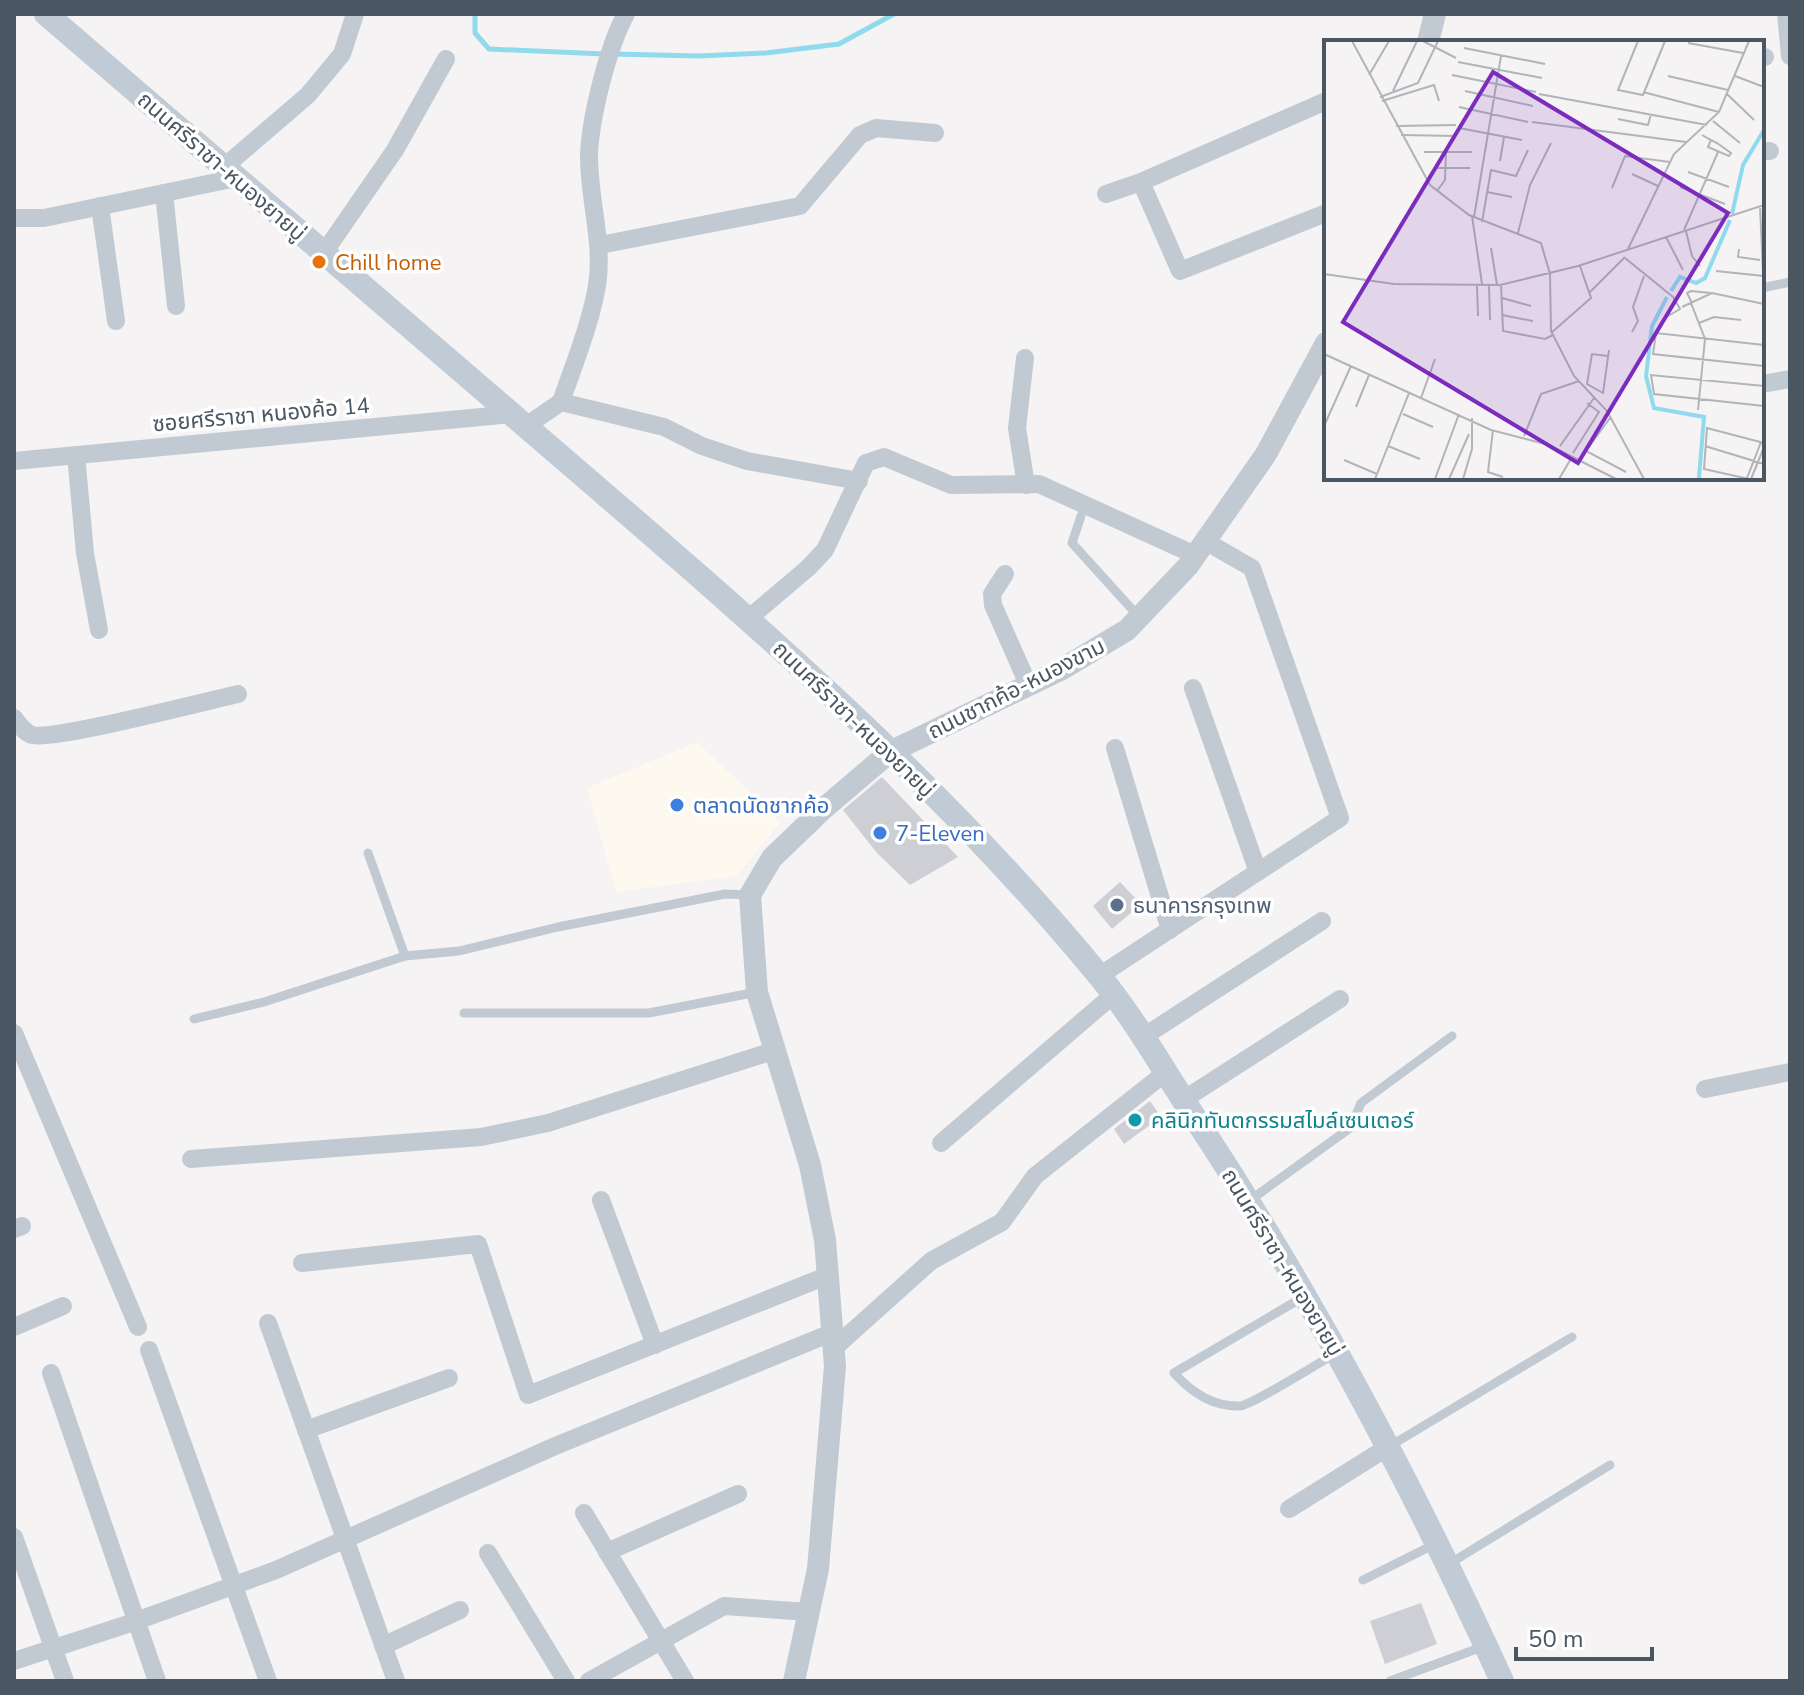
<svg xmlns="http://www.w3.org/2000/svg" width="1804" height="1695" viewBox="0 0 1804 1695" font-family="'Nunito Sans','Noto Sans Thai',sans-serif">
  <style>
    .commercial { fill: #fdf9ef }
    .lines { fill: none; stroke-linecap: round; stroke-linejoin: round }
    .stream { stroke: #90daee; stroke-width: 5 }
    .building { fill: #cdcfd5 }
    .service { stroke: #c1cad2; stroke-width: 9 }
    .minor { stroke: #c1cad2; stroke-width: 18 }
    .tertiary { stroke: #c1cad2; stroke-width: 22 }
    .secondary { stroke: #c1cbd6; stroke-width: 24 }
    .food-dot { fill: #e8710a; stroke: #fff; stroke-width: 3 }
    .shop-dot { fill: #3f7fe0; stroke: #fff; stroke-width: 3 }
    .service-dot { fill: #5c6f8a; stroke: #fff; stroke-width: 3 }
    .culture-dot { fill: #0f9aa8; stroke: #fff; stroke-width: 3 }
    .labels { text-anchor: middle; stroke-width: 7; stroke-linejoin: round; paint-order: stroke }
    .street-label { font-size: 22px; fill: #4a5661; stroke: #fff }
    .food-label { font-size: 22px; fill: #c56008; stroke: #fff; text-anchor: start }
    .shop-label { font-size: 22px; fill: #366cbe; stroke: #fff; text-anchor: start }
    .service-label { font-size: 22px; fill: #4e5e75; stroke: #fff; text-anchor: start }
    .culture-label { font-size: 22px; fill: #0d838f; stroke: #fff; text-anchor: start }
    .inset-river { fill: none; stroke: #90daee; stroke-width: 4 }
    .inset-road { fill: none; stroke: #b1b4b9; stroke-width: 2 }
    .view { fill: #7b2cbf; fill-opacity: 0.15; stroke: #7b2cbf; stroke-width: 4 }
    .inset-edge { fill: none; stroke: #4a5661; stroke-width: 4 }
  </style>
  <rect width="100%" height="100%" fill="#f5f3f3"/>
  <polygon class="commercial" points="697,742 781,822 736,876 616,892 587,788"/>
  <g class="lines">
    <g class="stream">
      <polyline points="475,14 475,33 489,49 604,54"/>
      <polyline points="614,54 699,56 766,53 839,44 894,14"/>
    </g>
  </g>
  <g class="building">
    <polygon points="882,777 958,857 910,885 877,853 843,810"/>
    <polygon points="1120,882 1141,904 1112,929 1093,906"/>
    <polygon points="1150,1101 1161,1117 1124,1144 1114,1129"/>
    <polygon points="1421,1603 1437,1644 1385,1664 1370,1621"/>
  </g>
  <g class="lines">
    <g class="service">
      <polyline points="1762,288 1790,282"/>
      <polyline points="1081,516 1072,543 1139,617"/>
      <polyline points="368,853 405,956"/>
      <polyline points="464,1013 649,1013 757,992"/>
      <polyline points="194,1019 264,1002 405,956 459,951 558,927 725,894 750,895"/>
      <polyline points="1249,1201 1350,1128 1361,1103 1452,1036"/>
      <path d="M1305,1296l-131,77c17,19 38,34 66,33 12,-1 78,-43 95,-52"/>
      <polyline points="1390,1446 1572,1337"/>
      <polyline points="1449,1564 1610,1465"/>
      <polyline points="1363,1580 1435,1544"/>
      <polyline points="1390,1681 1482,1647"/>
    </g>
    <g class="minor">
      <polyline points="1786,14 1790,56"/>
      <polyline points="1762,57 1765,57"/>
      <polyline points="1762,151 1770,151"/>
      <polyline points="224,167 308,95 342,54 355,14"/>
      <polyline points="1141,182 1180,271 1326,213"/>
      <polyline points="164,193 176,306"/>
      <polyline points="1106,194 1141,182 1326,101"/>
      <polyline points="100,206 116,321"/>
      <polyline points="14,218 44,218 236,178"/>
      <polyline points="600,245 800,206 860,135 876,128 935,133"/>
      <polyline points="323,254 395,150 446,59"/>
      <polyline points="1025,358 1017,428 1026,485"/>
      <polyline points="1762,384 1790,379"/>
      <path d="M561,402c12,-35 33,-87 37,-124 4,-41 -9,-80 -9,-122 1,-37 19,-110 37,-142"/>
      <polyline points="526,426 561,402 664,427 702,446 747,461 859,481"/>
      <polyline points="76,455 85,553 99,630"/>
      <polyline points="14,461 512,414"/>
      <polyline points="1005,574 992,594 993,605 1028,684"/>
      <polyline points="749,618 808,568 825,550 866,463 884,457 951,485 1039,484 1195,555"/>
      <polyline points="1193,688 1258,872"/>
      <path d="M14,718c5,7 10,14 18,17 20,6 175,-34 206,-41"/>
      <polyline points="1115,748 1170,930"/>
      <polyline points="1099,976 1340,818 1252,568 1205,541"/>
      <polyline points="14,1033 138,1327"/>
      <polyline points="1143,1037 1322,921"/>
      <polyline points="1705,1089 1790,1072"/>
      <polyline points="1183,1100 1340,999"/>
      <polyline points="941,1143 1113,995"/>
      <polyline points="191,1159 481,1137 548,1123 776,1050"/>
      <polyline points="601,1200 655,1345"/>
      <polyline points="14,1229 22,1226"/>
      <polyline points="302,1263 478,1244 528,1395 829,1275"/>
      <polyline points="268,1323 396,1681"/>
      <polyline points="14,1327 63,1306"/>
      <polyline points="833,1349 931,1261 1002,1222 1035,1176 1165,1073"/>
      <polyline points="149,1350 268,1681"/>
      <polyline points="51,1373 157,1681"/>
      <polyline points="306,1430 449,1378"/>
      <polyline points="1289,1509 1388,1447"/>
      <polyline points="584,1513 685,1681"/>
      <polyline points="14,1537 65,1681"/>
      <polyline points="607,1552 738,1494"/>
      <polyline points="488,1553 566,1681"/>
      <polyline points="383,1646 460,1610"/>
      <polyline points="14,1661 128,1624 276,1570 553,1447 831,1333"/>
      <polyline points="589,1681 724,1606 809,1612"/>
    </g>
    <g class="tertiary">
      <polyline points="1428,42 1435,14"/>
      <polyline points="794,1681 818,1569 835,1366 825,1240 810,1165 757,992 750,895 772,858 822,810 890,752 1062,669 1127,630 1188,566 1266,454 1326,343"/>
    </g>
    <path class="secondary" d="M46,14c171,147 342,293 512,440 191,164 383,329 543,524 35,43 63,93 94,140 118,179 218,368 307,563"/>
  </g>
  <circle class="food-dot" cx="319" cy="262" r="8"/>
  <g class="shop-dot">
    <circle cx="677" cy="805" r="8"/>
    <circle cx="880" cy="833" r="8"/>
  </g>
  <circle class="service-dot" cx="1117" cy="905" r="8"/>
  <circle class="culture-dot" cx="1135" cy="1120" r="8"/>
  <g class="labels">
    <g class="street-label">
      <text transform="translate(222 166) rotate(41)" y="8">ถนนศรีราชา-หนองยายบู่</text>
      <text transform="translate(261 414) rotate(-5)" y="8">ซอยศรีราชา หนองค้อ 14</text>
      <text transform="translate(1016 688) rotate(-27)" y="8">ถนนชากค้อ-หนองขาม</text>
      <text transform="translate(854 719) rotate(44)" y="8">ถนนศรีราชา-หนองยายบู่</text>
      <text transform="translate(1283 1262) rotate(59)" y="8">ถนนศรีราชา-หนองยายบู่</text>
    </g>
    <g class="food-label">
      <text x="335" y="270">Chill home</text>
    </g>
    <g class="shop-label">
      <text x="693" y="813">ตลาดนัดชากค้อ</text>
      <text x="896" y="841">7-Eleven</text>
    </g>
    <g class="service-label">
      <text x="1133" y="913">ธนาคารกรุงเทพ</text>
    </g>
    <g class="culture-label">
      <text x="1151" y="1128">คลินิกทันตกรรมสไมล์เซนเตอร์</text>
    </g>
  </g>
  <g transform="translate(1324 40)">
    <rect width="440" height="440" fill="#f5f3f3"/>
    <path class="inset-river" d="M408,174l11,-49 21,-35M347,251l9,-14 16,6 9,-5 25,-58M343,257l-15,29 -6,50 8,32 50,9 -5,61"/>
    <path class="inset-road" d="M28,1l78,144 39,30 72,28 9,31 1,57 23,45 33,35 37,68M99,1l33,17M314,1l-20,49 25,5 22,-54M364,3l55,10M140,8l81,16M134,22l84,16M45,35l20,-34M128,35l84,17M344,36l60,14M411,36l29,11M69,51l24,-50M141,51l68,15M319,52l76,20M215,54l168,31M403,54l27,26M56,57l38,-14 20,-42M58,61l52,-16 5,16M135,67l69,15M294,79l30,6 3,-11M389,81l27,22M208,82l154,20M72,86l60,-1M135,88l63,12M77,95l55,1M378,95l9,5 6,3 14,10 -2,3 -21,-9 3,-7M100,112h48M176,121l4,-24M111,128h35M364,132l41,15M308,134l26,12M356,147l45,17M288,148l13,-32 45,6M113,151l8,-11 1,-28M163,152l25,5M436,166l4,88M148,176l10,68M150,177l27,-161M158,182l9,-52 25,6 12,-26M360,190l34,-78M362,191l6,25 8,10M194,193l12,-48 21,-42M342,197l17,33M167,208l6,37M304,209l46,-95 45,-42 30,-71M415,209l-1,8 22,3M301,218l48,39 7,12 -12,7M392,231l48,5M0,234l70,10 106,1 78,-19 186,-61M177,244l2,47 42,8 8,-4M165,245l1,35M153,246l1,30M266,252l35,-35M178,258l29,8M367,263l14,36 -7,71M368,263l-5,-10 4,-2 20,2M358,267l30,-14 52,11M178,275l31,6M375,283l15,-6 27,3M308,292l6,-11 -5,-14 11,-31M227,293l40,-35 -11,-32M440,305l-108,-12 -3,21 111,12M0,314l167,76 58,15 67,34M284,316l-16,-2 -5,30 16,9 6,-43M440,346l-113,-11 3,19 110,12M97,358l14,-39M32,367l13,-32M79,374l30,13M286,378l-24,33 40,21M0,386l27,-60M169,390l-5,42 15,5M200,396l17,-42 38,-13M64,406l32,13M236,406l34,-48M381,406l59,18M249,413l26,-41 -12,-9M20,420l33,14M423,438l14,-36M51,439l34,-86M111,439l24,-65M125,439l20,-45M139,439l9,-30v-31M235,439l13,-22M425,439l-45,-10 3,-41 57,15M427,439l13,-32"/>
    <path class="view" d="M169,32l235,141 -150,250 -235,-141z"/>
    <rect width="440" height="440" class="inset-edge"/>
  </g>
  <rect width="1804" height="1695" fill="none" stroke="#4a5661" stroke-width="32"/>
  <path d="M1516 1647v12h136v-12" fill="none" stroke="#4a5661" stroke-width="4"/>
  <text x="1528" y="1647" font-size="24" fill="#4a5661" stroke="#ffffff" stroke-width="6" paint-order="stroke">50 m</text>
</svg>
